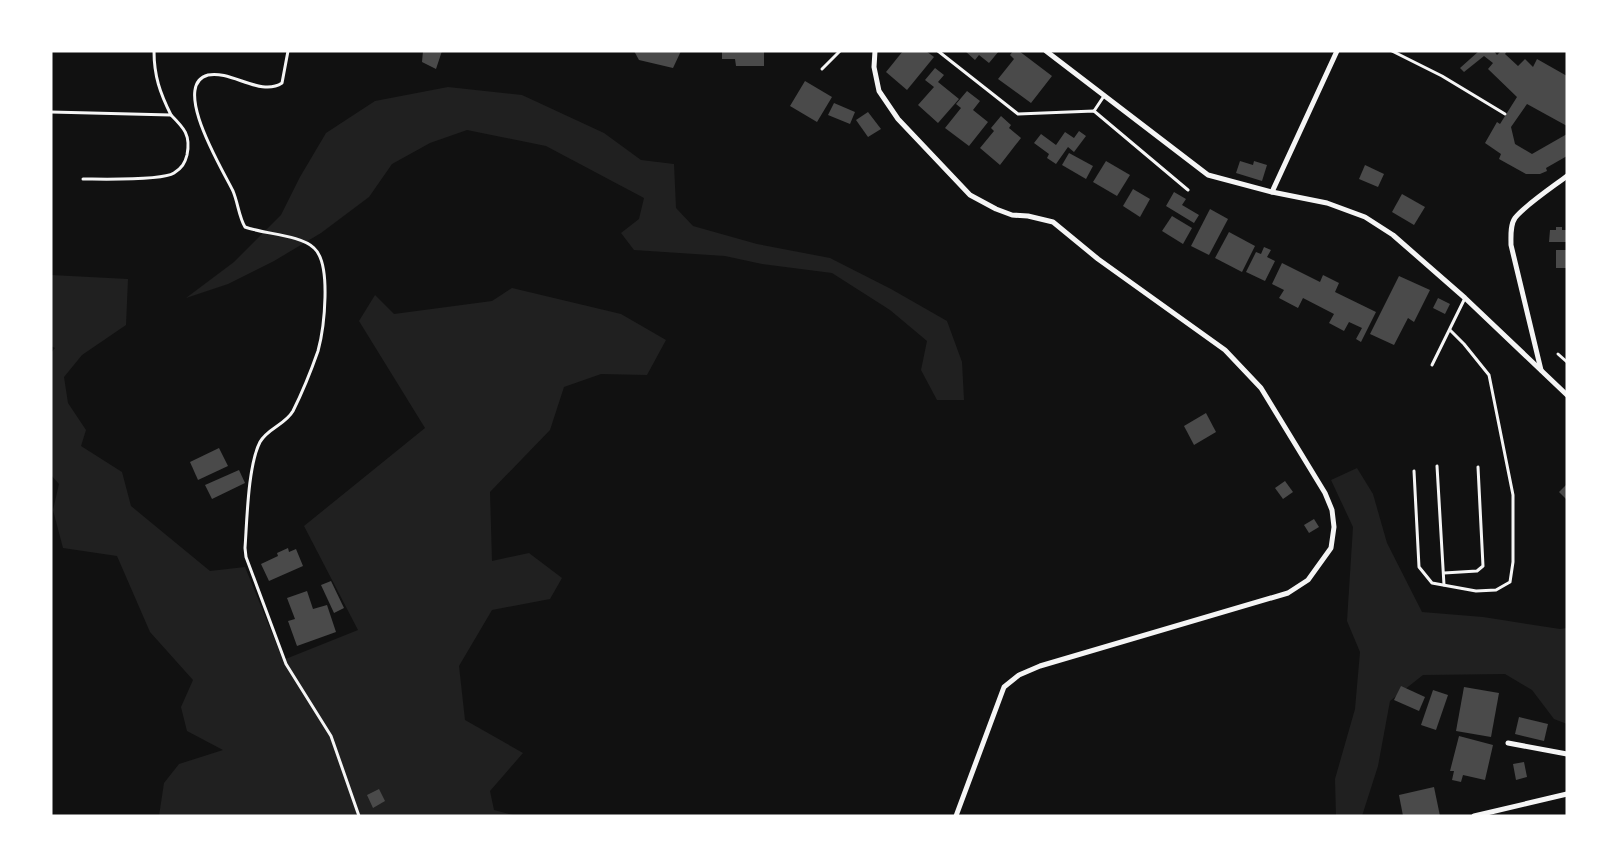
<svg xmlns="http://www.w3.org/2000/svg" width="1618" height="867" viewBox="0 0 1618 867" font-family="'Nunito Sans',sans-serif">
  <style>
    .green { fill: #202020 }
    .building { fill: #4a4a4a }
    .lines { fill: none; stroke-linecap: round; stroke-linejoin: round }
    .service { stroke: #f5f5f5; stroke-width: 3 }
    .minor { stroke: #f5f5f5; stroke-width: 5 }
  </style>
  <rect width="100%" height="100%" fill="#111"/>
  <g class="green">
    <polygon points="448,87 522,95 604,133 641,160 674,164 676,208 693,226 757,244 830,258 891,289 947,321 962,362 964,400 937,400 921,370 927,341 890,310 832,273 762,264 725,256 634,250 621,233 639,219 644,198 546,146 467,130 430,143 392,164 369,197 321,233 274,261 228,284 186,298 234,262 281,215 300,177 326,133 375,101"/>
    <polygon points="51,275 128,279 126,325 82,355 64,377 68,403 86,430 81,446 122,472 131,506 210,571 245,567 283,660 358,630 304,526 425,428 359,321 375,295 394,314 492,301 512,288 621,314 666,340 647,375 601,374 564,387 550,430 490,492 492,561 529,553 562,578 550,599 492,610 459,666 465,720 523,753 490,791 494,810 517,816 159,816 164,783 179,764 223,750 187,731 181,707 193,680 150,632 117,556 63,548 53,510 59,484 51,475 51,353 55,348 51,346"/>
    <polygon points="1357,468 1373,494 1387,543 1422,612 1483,617 1560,629 1567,628 1567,724 1554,719 1532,690 1505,674 1423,675 1390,701 1378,766 1362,816 1336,816 1335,779 1355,709 1360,652 1347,621 1353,527 1331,480"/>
  </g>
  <g class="building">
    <polygon points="423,51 442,51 436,69 422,62"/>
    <polygon points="634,51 681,51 673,68 639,60"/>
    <polygon points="722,51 764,51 764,66 736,66 735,59 722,59"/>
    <polygon points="903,51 926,51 934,57 907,90 886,72"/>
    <polygon points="965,51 999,51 989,63 979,55 975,60"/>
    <polygon points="1013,51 1019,51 1052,76 1031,103 998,79 1014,59 1010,55"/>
    <polygon points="1479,51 1494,51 1497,55 1501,51 1507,51 1505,54 1518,66 1525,59 1533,67 1537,59 1567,76 1567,126 1527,104 1511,127 1515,144 1532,154 1567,134 1567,156 1546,168 1547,171 1540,174 1526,174 1499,159 1501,154 1485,143 1497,122 1500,124 1517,97 1488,69 1493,63 1484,56 1464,72 1460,68"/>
    <polygon points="935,68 944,75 938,82 959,99 938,123 918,105 934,87 925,80"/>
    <polygon points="805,81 832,97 817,122 790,106"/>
    <polygon points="967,91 980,101 973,110 988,122 969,146 945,128 961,108 956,104"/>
    <polygon points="834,103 855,112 850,124 828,115"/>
    <polygon points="868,112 881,129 868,137 856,120"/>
    <polygon points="1001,116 1011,125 1009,128 1021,138 1000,165 980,148 994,131 991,128"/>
    <polygon points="1079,131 1086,136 1074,152 1068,147 1056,164 1047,158 1049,154 1034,143 1041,134 1056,145 1065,132 1074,138"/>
    <polygon points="1069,153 1093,166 1086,179 1062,165"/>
    <polygon points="1106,161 1130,175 1117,196 1093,182"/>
    <polygon points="1240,161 1253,165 1254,161 1267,165 1262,181 1236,173"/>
    <polygon points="1365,165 1384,174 1378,187 1359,179"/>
    <polygon points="1133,189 1150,199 1140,217 1123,206"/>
    <polygon points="1174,192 1186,199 1182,205 1199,215 1194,223 1166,206"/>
    <polygon points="1402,194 1425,207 1414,225 1392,212"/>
    <polygon points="1210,209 1228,219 1209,255 1191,246"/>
    <polygon points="1172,216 1192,228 1183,244 1162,231"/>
    <polygon points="1556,227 1562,227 1562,230 1567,230 1567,242 1549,242 1550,230 1556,230"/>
    <polygon points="1229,232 1255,246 1242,272 1215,258"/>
    <polygon points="1264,247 1271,250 1267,257 1275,261 1265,281 1246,272 1256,252 1261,254"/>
    <rect x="1556" y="250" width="11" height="18"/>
    <polygon points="1282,263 1320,282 1323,275 1339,283 1335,292 1376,312 1361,342 1356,339 1362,328 1349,322 1344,331 1329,323 1334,314 1303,298 1298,308 1279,298 1284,290 1272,284"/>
    <polygon points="1399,276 1430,290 1414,322 1408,318 1394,345 1370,334"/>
    <polygon points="1438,298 1450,304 1445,314 1433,308"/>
    <polygon points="1206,413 1216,432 1194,445 1184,426"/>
    <polygon points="219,448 228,466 198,480 190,462"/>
    <polygon points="239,470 245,483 212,499 205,485"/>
    <polygon points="1285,481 1293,492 1283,499 1275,488"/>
    <polygon points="1567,484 1567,500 1559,492"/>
    <polygon points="1314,519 1319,527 1309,533 1304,525"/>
    <polygon points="288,548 289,552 296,549 303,566 269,581 261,564 278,556 277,553"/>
    <polygon points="331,581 344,608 334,613 321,585"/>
    <polygon points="307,591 313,609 327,605 336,632 297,646 288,621 295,619 287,598"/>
    <polygon points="1401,686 1425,697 1419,711 1394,700"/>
    <polygon points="1464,687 1499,693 1491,737 1456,731"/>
    <polygon points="1433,690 1448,695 1436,730 1421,725"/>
    <polygon points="1519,717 1548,724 1544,741 1515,734"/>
    <polygon points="1459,736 1493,745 1485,780 1463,775 1461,782 1452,780 1454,771 1450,771"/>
    <polygon points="1524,762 1527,777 1516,780 1513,764"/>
    <polygon points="1434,787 1440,816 1403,816 1399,795"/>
    <polygon points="379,789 385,801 373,808 367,795"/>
  </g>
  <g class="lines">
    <g class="service">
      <path d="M288,51l-6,32c-21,14 -51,-13 -74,-8 -38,10 16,97 25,116 5,12 6,26 12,36 19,7 56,8 69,21 18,16 10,81 4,103 -7,20 -16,42 -25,60 -8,14 -25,17 -33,31 -12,23 -13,78 -15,106l1,9 40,107 45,72 28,80"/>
      <polyline points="938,51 1018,114 1094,111 1188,190"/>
      <polyline points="1392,51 1442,76 1505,114"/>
      <polyline points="822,69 840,51"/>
      <polyline points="1094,111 1104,96"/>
      <path d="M51,112l120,3c-11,-22 -17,-39 -17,-64"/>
      <path d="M83,179c17,0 79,2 91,-6 8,-5 11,-10 13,-18 4,-20 -3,-27 -16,-40"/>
      <polyline points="1558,354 1567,362"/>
      <polyline points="1432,365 1465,298"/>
      <polyline points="1437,466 1444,585"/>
      <polyline points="1414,471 1419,567 1432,583 1476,591 1496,590 1510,582 1513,562 1513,495 1489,375 1464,344 1450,330"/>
      <polyline points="1444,573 1477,571 1483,566 1478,467"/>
    </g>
    <g class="minor">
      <polyline points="875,51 874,67 879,91 898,119 970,195 996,209 1012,215 1028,216 1053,222 1098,259 1225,350 1261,388 1325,493 1332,510 1334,527 1331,548 1308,580 1288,593 1040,666 1019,675 1004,687 956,816"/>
      <polyline points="1046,51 1208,175 1272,192 1327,203 1365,217 1393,235 1465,298 1567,395"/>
      <polyline points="1272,192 1337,51"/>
      <path d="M1541,370l-30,-125c0,-8 -1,-20 4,-27 9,-12 39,-32 52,-42"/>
      <polyline points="1508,743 1567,754"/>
      <polyline points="1474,816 1567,794"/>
    </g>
  </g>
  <rect width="1618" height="867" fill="none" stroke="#ffffff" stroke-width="105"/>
</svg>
